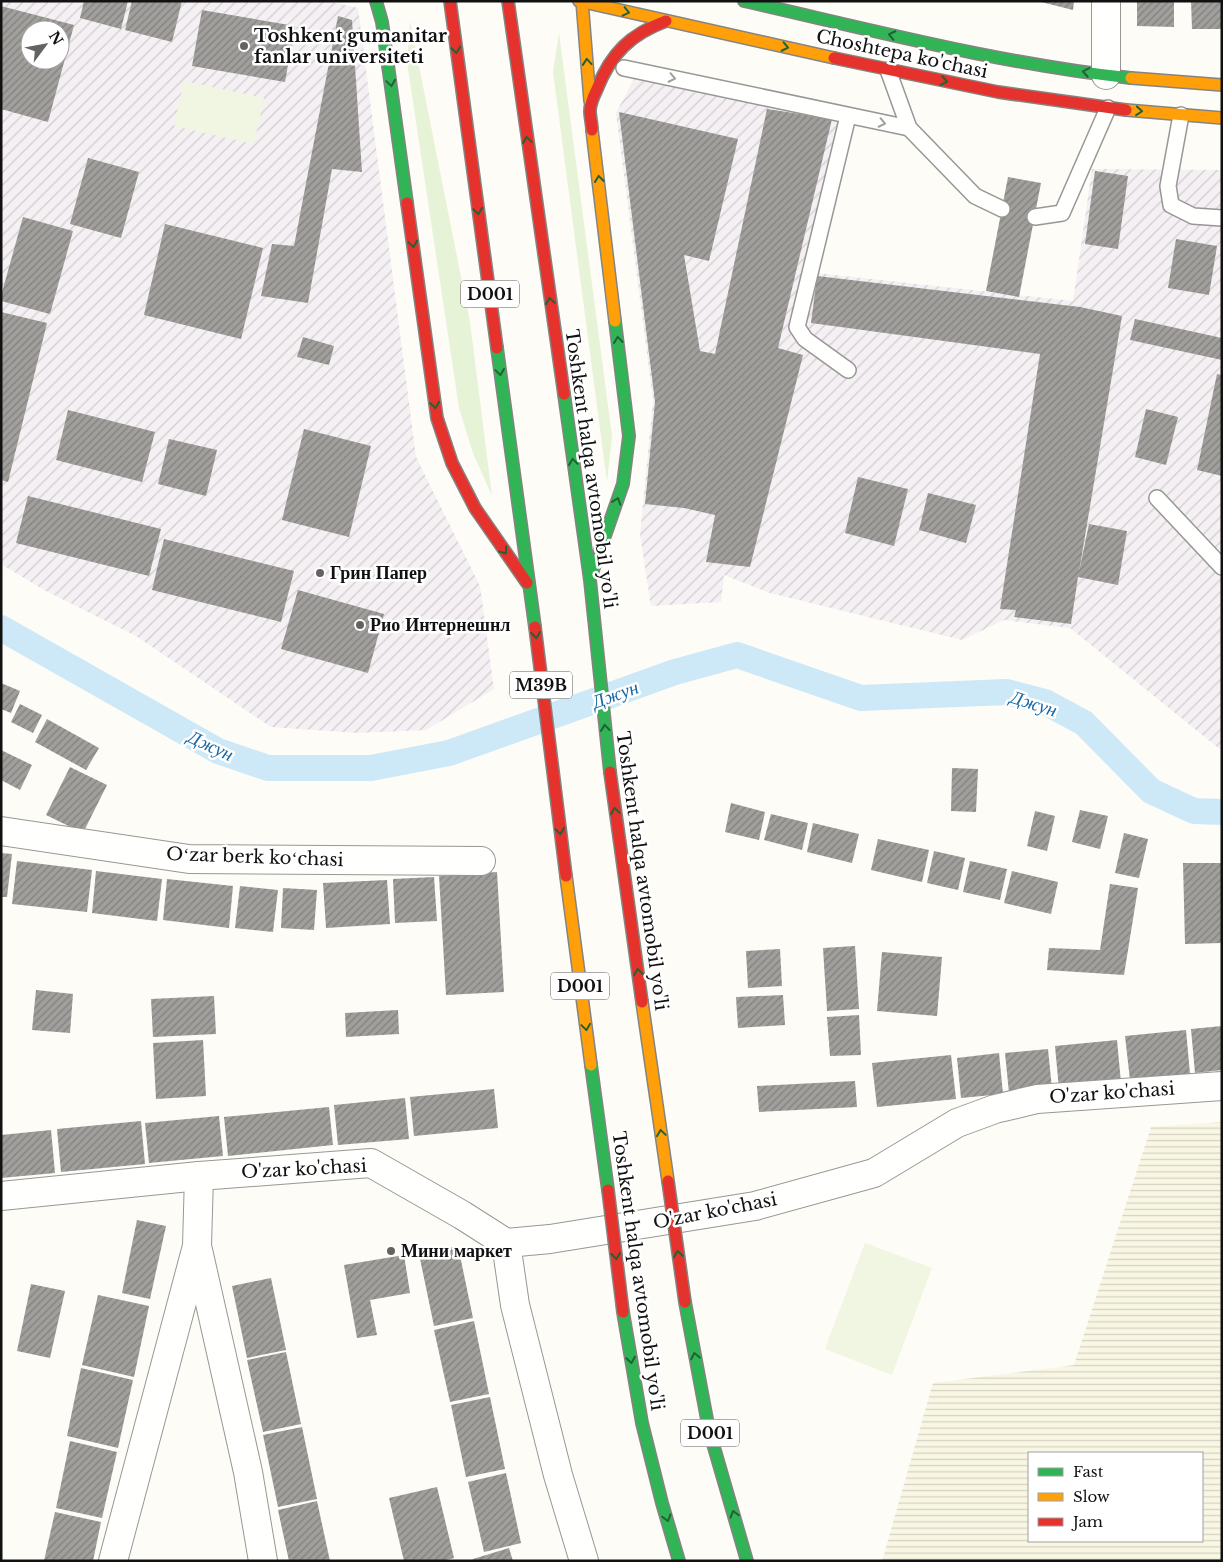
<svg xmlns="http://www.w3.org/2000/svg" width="1223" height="1562" viewBox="0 0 1223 1562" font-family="'Libre Baskerville',serif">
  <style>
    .industrial { fill: url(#industrial-furrows); fill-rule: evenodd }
    .farmland { fill: url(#farmland-rules); fill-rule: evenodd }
    .grass { fill: #e7f3d7 }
    .pitch { fill: #f0f6e1 }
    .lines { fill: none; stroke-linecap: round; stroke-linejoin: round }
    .canal { stroke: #cde8f7; stroke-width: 26 }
    .building { fill: url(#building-hatch); fill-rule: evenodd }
    .lane-casing { stroke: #979795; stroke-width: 18 }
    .street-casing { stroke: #979795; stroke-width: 30 }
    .fast-casing { stroke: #858482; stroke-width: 14 }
    .slow-casing { stroke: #858482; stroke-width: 14 }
    .jam-casing { stroke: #858482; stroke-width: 14 }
    .lane { stroke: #fffffe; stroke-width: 15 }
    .street { stroke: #fffffe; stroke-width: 28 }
    .fast { stroke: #30b455; stroke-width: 11 }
    .slow { stroke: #ff9f0a; stroke-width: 11 }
    .jam { stroke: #e5322d; stroke-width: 11 }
    .jam-bridge-casing { stroke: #858482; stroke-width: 14; stroke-linecap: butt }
    .jam-bridge { stroke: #e5322d; stroke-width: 11 }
    .oneway { stroke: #206233 }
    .oneway2 { stroke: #a0a09f }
    .poi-dot { fill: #646362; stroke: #fff; stroke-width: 2 }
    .labels { text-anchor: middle; stroke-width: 5; stroke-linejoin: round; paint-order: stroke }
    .shield { fill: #fff; stroke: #585858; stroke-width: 1 }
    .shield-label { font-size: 16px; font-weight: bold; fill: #111 }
    .poi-label { font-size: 18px; font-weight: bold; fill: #111; stroke: #fff; text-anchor: start }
    .street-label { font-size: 18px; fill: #111; stroke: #fff }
    .water-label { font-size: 19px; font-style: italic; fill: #1768a6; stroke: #fff }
  </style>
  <defs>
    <pattern id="industrial-furrows" width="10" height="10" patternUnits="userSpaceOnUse" patternTransform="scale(1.25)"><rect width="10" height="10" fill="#f5f0f3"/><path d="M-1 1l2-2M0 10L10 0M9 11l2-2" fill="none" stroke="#d1cdcf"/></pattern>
    <pattern id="farmland-rules" width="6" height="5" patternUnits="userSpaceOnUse" patternTransform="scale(1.25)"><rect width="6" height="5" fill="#f9f7e4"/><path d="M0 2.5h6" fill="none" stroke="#d4d3c3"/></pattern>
    <pattern id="building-hatch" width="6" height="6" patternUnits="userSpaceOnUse" patternTransform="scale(1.25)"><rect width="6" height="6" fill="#a19f9c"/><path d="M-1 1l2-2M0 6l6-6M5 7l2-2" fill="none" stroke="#82807e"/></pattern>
  </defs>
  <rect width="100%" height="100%" fill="#fdfcf7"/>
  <g class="industrial">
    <path d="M1,1h326l31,7 58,449 64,129 14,103 -68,41 -69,3 -86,-6 -135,-91 -92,-46 -43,-26zM30,30h30v30h-30z"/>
    <polygon points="636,75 838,120 807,272 1073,301 1092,169 1222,170 1222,751 1070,628 1004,620 962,640 770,593 724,575 721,602 651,606 640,535 653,400 616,113"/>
  </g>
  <path class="farmland" d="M1222,1122v439h-340l51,-178 141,-18 77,-238zM1029,1453h173v88h-173z"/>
  <g class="grass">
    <polygon points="410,21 470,322 492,496 473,453 459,408 407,62"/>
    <polygon points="559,33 612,436 607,482 553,72"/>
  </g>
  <g class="pitch">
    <polygon points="184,81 264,98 254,144 174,126"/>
    <polygon points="865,1243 932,1268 892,1375 825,1349"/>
  </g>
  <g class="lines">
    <polyline class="canal" points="1,628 218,751 268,768 371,768 449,753 675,672 737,655 861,698 1007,692 1045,702 1084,723 1151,791 1194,811 1222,812"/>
  </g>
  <g class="building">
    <polygon points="84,1 128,1 121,29 80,18"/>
    <polygon points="132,1 182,1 172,42 125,30"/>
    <polygon points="1037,1 1074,1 1073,10"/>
    <polygon points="1137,1 1174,1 1174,27 1137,26"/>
    <polygon points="1191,1 1222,1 1222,29 1192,29"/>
    <path d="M1,6l73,19 -26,97 -47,-13zM30,30h30v30h-30z"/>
    <polygon points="202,10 295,26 285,82 192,66"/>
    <polygon points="338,16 352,20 362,172 332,169 308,303 261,296 272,244 294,246"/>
    <polygon points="767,109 832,119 778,348 803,355 750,567 706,562 715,515 684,508 645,504 655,402 619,112 738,139 709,261 684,255 700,351 715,354"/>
    <polygon points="88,158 139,172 121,238 70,224"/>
    <polygon points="1095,171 1128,176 1118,249 1085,244"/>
    <polygon points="1008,177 1041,183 1019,297 986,291"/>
    <polygon points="23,217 73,231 50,314 1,301 1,296"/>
    <polygon points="165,224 263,248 241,339 144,315"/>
    <polygon points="1176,239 1217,246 1209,295 1168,288"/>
    <polygon points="817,276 1080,307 1122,316 1079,572 1089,524 1127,531 1118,585 1078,577 1071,624 1014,617 1016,610 1000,609 1040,354 811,323"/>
    <polygon points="1,312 47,323 8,482 1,480"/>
    <polygon points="1135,319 1222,338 1222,360 1130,340"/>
    <polygon points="303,337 334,346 329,365 297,357"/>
    <polygon points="1217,374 1222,375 1222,476 1197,470"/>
    <polygon points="1146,409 1178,417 1166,465 1135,457"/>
    <polygon points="68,410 155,432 142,482 56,460"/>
    <polygon points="304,429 371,446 349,537 282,520"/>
    <polygon points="169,439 217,450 206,496 158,484"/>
    <polygon points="858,477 908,489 894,546 845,533"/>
    <polygon points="928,493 976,505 966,543 919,530"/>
    <polygon points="28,496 161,529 149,576 16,543"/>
    <polygon points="164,539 294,571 281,622 152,590"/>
    <polygon points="298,590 384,614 368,673 281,649"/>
    <polygon points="1,683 20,691 11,713 1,709"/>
    <polygon points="20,704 42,715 33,733 11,722"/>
    <polygon points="47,719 99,748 86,770 35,742"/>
    <polygon points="1,750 32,765 20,790 1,780"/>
    <polygon points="70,767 107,785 83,833 46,815"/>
    <polygon points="952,768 978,769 976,812 951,811"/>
    <polygon points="731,803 765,812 759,840 725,832"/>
    <polygon points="1080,810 1108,816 1100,849 1072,842"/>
    <polygon points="1035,811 1055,816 1047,851 1027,846"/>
    <polygon points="771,814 808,823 802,850 764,840"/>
    <polygon points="813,823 859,834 852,863 807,852"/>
    <polygon points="1124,833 1148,839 1139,878 1115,873"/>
    <polygon points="878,839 929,850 922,882 871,870"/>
    <polygon points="934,851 965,858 958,890 927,883"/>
    <polygon points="1,853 12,854 7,897 1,897"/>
    <polygon points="17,861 92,870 87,912 12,904"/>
    <polygon points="970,861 1007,869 1000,900 963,892"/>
    <polygon points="1183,863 1222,863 1222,943 1185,944"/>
    <polygon points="96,871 162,879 157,921 92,913"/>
    <polygon points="1012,871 1058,882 1051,914 1004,903"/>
    <polygon points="497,872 504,992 446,995 439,876"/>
    <polygon points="434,877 437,921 395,923 393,879"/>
    <polygon points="167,879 233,886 229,928 163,920"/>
    <polygon points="387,880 390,924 326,928 323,883"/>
    <polygon points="1110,884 1138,888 1124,975 1047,970 1049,948 1100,950"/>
    <polygon points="240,886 278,890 273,932 235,928"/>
    <polygon points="283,888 317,890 314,930 281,928"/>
    <polygon points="855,946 859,1009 827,1011 823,948"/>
    <polygon points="780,949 782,986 748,988 746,951"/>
    <polygon points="882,952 942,957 937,1016 877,1011"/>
    <polygon points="36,990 73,994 70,1033 32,1030"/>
    <polygon points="783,995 785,1025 738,1028 736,997"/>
    <polygon points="214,996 216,1034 153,1037 151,999"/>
    <polygon points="398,1010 399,1034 346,1037 345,1013"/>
    <polygon points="859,1015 861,1055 830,1056 827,1017"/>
    <polygon points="1222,1026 1222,1070 1195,1073 1191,1029"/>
    <polygon points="1186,1030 1190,1074 1130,1080 1125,1036"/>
    <polygon points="203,1040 206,1096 156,1099 153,1043"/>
    <polygon points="1117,1040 1121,1083 1059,1089 1055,1046"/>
    <polygon points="1048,1049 1052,1089 1009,1093 1005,1053"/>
    <polygon points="999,1053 1003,1094 961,1098 957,1058"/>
    <polygon points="951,1055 956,1099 877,1107 872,1063"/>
    <polygon points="855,1081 857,1107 759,1112 757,1086"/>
    <polygon points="494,1089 498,1128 414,1136 410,1097"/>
    <polygon points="405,1098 409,1139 338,1145 334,1105"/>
    <polygon points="329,1107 333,1145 228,1156 224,1117"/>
    <polygon points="219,1116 223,1156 149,1163 145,1123"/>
    <polygon points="141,1121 145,1164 61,1172 57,1129"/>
    <polygon points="51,1130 55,1173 1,1178 1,1135"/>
    <polygon points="137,1220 166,1226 150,1299 122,1293"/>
    <polygon points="458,1246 473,1318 434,1326 419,1254"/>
    <polygon points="404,1255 410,1293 370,1300 377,1335 357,1338 344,1265"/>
    <polygon points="271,1278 286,1350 247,1358 232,1286"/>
    <polygon points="31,1284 65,1291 50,1358 17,1351"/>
    <polygon points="98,1295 149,1306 134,1377 82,1365"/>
    <polygon points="474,1321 489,1394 450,1402 434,1330"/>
    <polygon points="286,1352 301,1424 263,1432 247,1360"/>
    <polygon points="81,1368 133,1380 118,1448 67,1436"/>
    <polygon points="490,1397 505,1469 466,1477 451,1405"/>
    <polygon points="302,1427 317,1499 278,1507 263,1435"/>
    <polygon points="70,1441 117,1452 102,1518 56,1508"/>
    <polygon points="506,1473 521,1543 484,1552 468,1482"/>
    <polygon points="437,1487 454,1558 442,1561 404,1561 389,1498"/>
    <polygon points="317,1501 330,1561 289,1561 278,1510"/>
    <polygon points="55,1512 101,1522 93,1561 44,1561"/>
    <polygon points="509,1548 513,1561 474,1561 473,1559"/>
  </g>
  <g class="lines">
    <defs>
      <g id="lane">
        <polyline points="624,68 909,128"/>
        <polyline points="888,70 909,128 975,196 1002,209"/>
        <polyline points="1181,115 1168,186 1171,205 1193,216 1222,218"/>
        <polyline points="1035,217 1062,213 1108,108"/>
        <polyline points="848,370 805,339 797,327 848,116"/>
        <polyline points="1157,498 1222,567"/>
      </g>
      <g id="street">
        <polyline points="1106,1 1106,75"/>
        <polyline points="1,831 189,859 481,861"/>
        <polyline points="1,1196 199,1176 371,1163 462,1215 506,1243 550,1239 755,1206 874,1173 957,1123 995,1109 1037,1099 1222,1086"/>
        <polyline points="506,1243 515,1305 558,1475 584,1561"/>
        <polyline points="198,1250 248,1472 263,1561"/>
        <polyline points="113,1561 197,1246 199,1176"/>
      </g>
      <g id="fast">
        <polyline points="376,1 382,22 407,203"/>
        <path d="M744,1c128,29 257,63 387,77"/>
        <polyline points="497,348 535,627"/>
        <polyline points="564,394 590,580 610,772"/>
        <polyline points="591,576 623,484 629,436 615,321"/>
        <polyline points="591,1065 608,1190"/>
        <polyline points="685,1302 709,1430 747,1561"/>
        <polyline points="623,1312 642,1423 662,1503 679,1561"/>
      </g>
      <g id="slow">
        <polyline points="579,1 834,58"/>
        <polyline points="582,1 590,101"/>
        <polyline points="1131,78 1222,85"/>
        <polyline points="1126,110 1222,118"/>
        <polyline points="592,130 615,321"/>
        <polyline points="566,876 591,1065"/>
        <polyline points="642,1002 668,1181"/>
      </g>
      <g id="jam">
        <polyline points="450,1 497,348"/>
        <polyline points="508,1 564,394"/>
        <polyline points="834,58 998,92 1126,110"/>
        <path d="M592,130c0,-6 -2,-13 -2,-19 0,-7 4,-16 7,-22 14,-36 34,-55 69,-68"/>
        <polyline points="407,203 437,418 452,463 475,508 527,583"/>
        <polyline points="535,627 566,876"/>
        <polyline points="610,772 642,1002"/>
      </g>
    </defs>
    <use href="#lane" class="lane-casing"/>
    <use href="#street" class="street-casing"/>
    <use href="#fast" class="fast-casing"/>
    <use href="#slow" class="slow-casing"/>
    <use href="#jam" class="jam-casing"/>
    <use href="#lane" class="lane"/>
    <use href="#street" class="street"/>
    <use href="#fast" class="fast"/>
    <use href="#slow" class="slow"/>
    <use href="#jam" class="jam"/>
    <defs>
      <g id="jam-bridge">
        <polyline points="668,1181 685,1302"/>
        <polyline points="608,1190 623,1312"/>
      </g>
    </defs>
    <use href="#jam-bridge" class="jam-bridge-casing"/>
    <use href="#jam-bridge" class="jam-bridge"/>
  </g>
  <defs><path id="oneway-chevron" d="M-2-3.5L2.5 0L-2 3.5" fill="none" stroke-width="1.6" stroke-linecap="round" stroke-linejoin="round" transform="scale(1.25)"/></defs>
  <g class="oneway">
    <use href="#oneway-chevron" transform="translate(626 12) rotate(13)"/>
    <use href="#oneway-chevron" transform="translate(892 35) rotate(-168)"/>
    <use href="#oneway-chevron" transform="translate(785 47) rotate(12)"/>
    <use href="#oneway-chevron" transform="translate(456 50) rotate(82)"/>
    <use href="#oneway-chevron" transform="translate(587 62) rotate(-95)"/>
    <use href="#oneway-chevron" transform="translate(1086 72) rotate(-170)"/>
    <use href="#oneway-chevron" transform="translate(944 81) rotate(11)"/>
    <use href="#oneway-chevron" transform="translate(391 83) rotate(82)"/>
    <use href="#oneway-chevron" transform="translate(1139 111) rotate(5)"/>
    <use href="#oneway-chevron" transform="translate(527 140) rotate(-98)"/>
    <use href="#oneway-chevron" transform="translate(599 179) rotate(-97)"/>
    <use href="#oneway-chevron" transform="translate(478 211) rotate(82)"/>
    <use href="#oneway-chevron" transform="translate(413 244) rotate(82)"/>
    <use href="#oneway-chevron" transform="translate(550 301) rotate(-98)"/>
    <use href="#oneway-chevron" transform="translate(618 340) rotate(-97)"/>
    <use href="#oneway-chevron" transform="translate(500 372) rotate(82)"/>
    <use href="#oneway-chevron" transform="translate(435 405) rotate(82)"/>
    <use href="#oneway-chevron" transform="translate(573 462) rotate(-98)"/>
    <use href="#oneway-chevron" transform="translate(617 501) rotate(-71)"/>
    <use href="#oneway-chevron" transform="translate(504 551) rotate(54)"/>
    <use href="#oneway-chevron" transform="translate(536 635) rotate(83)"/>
    <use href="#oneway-chevron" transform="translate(605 728) rotate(-96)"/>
    <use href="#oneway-chevron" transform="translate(615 811) rotate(-98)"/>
    <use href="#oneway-chevron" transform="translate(560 831) rotate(82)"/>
    <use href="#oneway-chevron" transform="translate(638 972) rotate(-98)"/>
    <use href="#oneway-chevron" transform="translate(586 1027) rotate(82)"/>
    <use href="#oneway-chevron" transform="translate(661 1133) rotate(-98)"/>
    <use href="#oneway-chevron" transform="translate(678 1254) rotate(-98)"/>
    <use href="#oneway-chevron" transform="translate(616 1256) rotate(83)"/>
    <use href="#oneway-chevron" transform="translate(695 1356) rotate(-101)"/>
    <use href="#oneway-chevron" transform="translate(631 1360) rotate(81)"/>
    <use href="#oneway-chevron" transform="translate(734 1514) rotate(-106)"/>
    <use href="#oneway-chevron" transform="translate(667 1518) rotate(74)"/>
  </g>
  <g class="oneway2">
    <use href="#oneway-chevron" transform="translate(672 78) rotate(12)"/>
    <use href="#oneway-chevron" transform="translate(882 123) rotate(12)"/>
  </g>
  <g class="poi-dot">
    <circle cx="244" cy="46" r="5"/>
    <circle cx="320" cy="573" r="5"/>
    <circle cx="360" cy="625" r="5"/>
    <circle cx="391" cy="1251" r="5"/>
  </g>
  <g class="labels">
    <g class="shield">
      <rect x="461" y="280.5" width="58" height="27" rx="4"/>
      <rect x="510" y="671.5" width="62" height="27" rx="4"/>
      <rect x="551" y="972.5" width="58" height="27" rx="4"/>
      <rect x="681" y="1419.5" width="58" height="27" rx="4"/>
    </g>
    <g class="shield-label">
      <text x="490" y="300">D001</text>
      <text x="541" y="691">M39B</text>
      <text x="580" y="992">D001</text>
      <text x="710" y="1439">D001</text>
    </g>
    <g class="poi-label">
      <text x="254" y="42">Toshkent gumanitar<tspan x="254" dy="21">fanlar universiteti</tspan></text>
      <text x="330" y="579">Грин Папер</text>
      <text x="370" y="631">Рио Интернешнл</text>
      <text x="401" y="1257">Мини маркет</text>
    </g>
    <g class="street-label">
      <text transform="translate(902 54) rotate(12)" y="6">Choshtepa ko'chasi</text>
      <text transform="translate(591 469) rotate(82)" y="6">Toshkent halqa avtomobil yo'li</text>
      <text transform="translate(255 857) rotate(2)" y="6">Oʻzar berk koʻchasi</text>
      <text transform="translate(642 871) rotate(82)" y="6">Toshkent halqa avtomobil yo'li</text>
      <text transform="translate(1112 1093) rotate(-4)" y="6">O'zar ko'chasi</text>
      <text transform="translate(304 1169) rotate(-3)" y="6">O'zar ko'chasi</text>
      <text transform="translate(715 1211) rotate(-11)" y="6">O'zar ko'chasi</text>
      <text transform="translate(638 1271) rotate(82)" y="6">Toshkent halqa avtomobil yo'li</text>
    </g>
    <g class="water-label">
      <text transform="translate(615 694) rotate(-20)" y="7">Джун</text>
      <text transform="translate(1034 703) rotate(18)" y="7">Джун</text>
      <text transform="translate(211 745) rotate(25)" y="7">Джун</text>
    </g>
  </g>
  <rect width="1223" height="1562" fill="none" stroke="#111111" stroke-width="5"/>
  <rect x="1028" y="1452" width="175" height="90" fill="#ffffff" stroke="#a0a0a0"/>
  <rect x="1038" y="1468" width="25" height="8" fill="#30b455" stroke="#a0a0a0"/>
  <text x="1073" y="1477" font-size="15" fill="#111111">Fast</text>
  <rect x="1038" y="1493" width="25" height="8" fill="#ff9f0a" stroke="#a0a0a0"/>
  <text x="1073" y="1502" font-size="15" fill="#111111">Slow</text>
  <rect x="1038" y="1518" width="25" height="8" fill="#e5322d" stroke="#a0a0a0"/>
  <text x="1073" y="1527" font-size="15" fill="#111111">Jam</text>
  <g transform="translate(45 45) rotate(58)"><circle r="24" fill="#ffffff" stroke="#a0a0a0"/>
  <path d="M0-4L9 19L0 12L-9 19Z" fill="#646362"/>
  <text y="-8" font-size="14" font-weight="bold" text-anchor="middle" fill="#111111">N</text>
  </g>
</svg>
